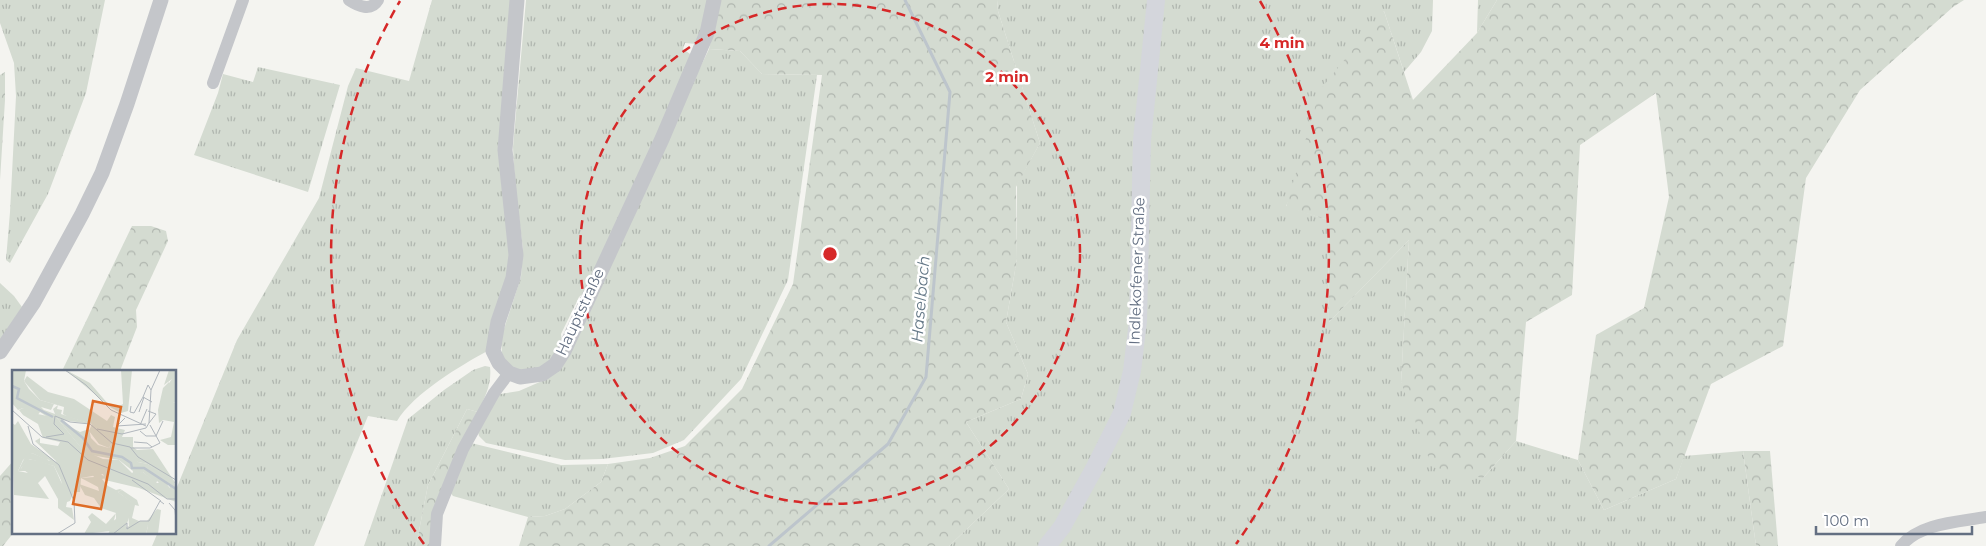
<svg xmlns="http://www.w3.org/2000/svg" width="1986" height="546" viewBox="0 0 1986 546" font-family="Montserrat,sans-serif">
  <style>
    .grass { fill: url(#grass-tufts) }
    .forest { fill: url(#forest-crowns) }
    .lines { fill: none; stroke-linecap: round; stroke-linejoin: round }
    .stream { stroke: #bdc5cc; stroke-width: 3 }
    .minor { stroke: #c4c6ca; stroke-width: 12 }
    .tertiary { stroke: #c4c6ca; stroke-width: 15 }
    .secondary { stroke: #d4d6dc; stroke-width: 18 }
    .ring { fill: none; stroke: #d62828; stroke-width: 2.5; stroke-dasharray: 9 6 }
    .labels { text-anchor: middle; stroke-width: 5; stroke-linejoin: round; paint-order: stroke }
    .street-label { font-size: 15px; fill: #636f82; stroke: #fff }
    .water-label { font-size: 16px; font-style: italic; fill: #637786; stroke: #fff }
    .inset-river { fill: none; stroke: #bdc5cc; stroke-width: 2.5 }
    .inset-road { fill: none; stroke: #b1b7bd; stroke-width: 1 }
    .view { fill: #de6c26; fill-opacity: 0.15; stroke: #de6c26; stroke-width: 2.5 }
    .inset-edge { fill: none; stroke: #636f82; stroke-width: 2.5 }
    .centre { fill: #d62828; stroke: #fff; stroke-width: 2.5 }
    .ring-label { font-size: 15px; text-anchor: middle; font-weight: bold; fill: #d62828; stroke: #fff; stroke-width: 5; stroke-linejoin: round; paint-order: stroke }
  </style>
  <defs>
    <pattern id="grass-tufts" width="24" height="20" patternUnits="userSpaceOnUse" patternTransform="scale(1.25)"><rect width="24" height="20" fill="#d4dbd1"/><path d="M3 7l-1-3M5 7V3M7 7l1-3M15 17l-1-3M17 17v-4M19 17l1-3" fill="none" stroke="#b0b6af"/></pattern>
    <pattern id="forest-crowns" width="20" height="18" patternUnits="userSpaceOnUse" patternTransform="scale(1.25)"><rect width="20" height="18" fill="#d4dbd1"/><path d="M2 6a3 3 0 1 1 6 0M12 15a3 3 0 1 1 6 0" fill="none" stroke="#b0b6af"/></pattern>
  </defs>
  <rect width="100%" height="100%" fill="#f4f4f0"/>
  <g class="grass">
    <polygon points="0,0 105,0 86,93 48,194 10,263 6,260 10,212 16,96 14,63 0,23"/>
    <path d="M432,0h80l-2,260 -21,90c-29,16 -75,43 -92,71l-29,-5 -54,130h-162l6,-14h17v-40l62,-152 82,-142 29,-112 8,-18 53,13z"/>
    <polygon points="526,0 709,0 697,44 685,43 683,49 693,56 587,290 579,297 561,334 562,343 551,363 529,373 509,366 502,354 501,338 521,277 523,249 515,186 513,147"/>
    <polygon points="997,0 1433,0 1432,31 1421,52 1404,72 1384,11 1286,206 1328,220 1329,322 1409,240 1401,382 1483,478 1516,441 1578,460 1604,510 1676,479 1684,456 1743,451 1756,546 949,546 1009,489 966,422 1021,399 1028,374 1006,322 1017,259 1017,184 1040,143 998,11"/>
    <polygon points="1478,0 1497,0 1477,33"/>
    <polygon points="709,49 740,51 762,74 817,75 788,280 741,379 684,440 653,453 602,459 565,460 486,443 479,436 477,428 500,394 519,391 542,381 666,139"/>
    <polygon points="258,67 340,85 308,192 194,155 218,93 223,74 253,82"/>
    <polygon points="0,283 14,296 22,307 0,341"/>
    <path d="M485,366l5,1c2,17 -5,30 -12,45l-11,-3 -39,76 -12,61h-52l44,-127 36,-29 29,-20z"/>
    <polygon points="471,443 561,465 608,464 601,482 565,509 545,516 528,517 453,496 449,491"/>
  </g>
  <g class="forest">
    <polygon points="721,0 997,0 998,11 1040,143 1016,187 1017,259 1006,322 1028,374 1021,399 966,422 1009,489 949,546 519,546 528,517 545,516 565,509 601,482 608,464 650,458 685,446 742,389 793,284 822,75 762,74 740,51 709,49"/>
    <polygon points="1497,0 1964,0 1953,7 1860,90 1806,178 1783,346 1711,384 1676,479 1604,510 1578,460 1596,335 1644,308 1669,197 1656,93 1580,145 1572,295 1526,322 1516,441 1483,478 1432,467 1401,382 1409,240 1329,322 1328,220 1286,207 1320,90 1384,11 1413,100 1477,33"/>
    <polygon points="5,72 5,100 0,180 0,75"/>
    <polygon points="132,226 151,226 166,231 168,241 136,310 137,327 120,371 62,371"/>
    <polygon points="467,409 478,412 430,546 416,546 428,485"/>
    <polygon points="1743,451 1770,451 1778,546 1756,546"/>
    <polygon points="14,460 14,532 3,546 0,546 0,476"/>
  </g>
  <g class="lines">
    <polyline class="stream" points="769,546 888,444 926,377 950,92 905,0"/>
    <g class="minor">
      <path d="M349,0c9,6 22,12 29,0"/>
      <polyline points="213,83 243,0"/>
      <polyline points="435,546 437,514 463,449 494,393 509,373"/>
      <path d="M1901,546c19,-23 57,-24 85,-29"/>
    </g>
    <g class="tertiary">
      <polyline points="517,0 505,150 516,255 513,278 498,322 493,351 499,363 509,373 520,377 542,374 555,365 564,351 662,139 707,33 714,0"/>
      <polyline points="0,352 34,302 82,214 102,173 127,104 161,0"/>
    </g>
    <polyline class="secondary" points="1047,546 1062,527 1095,467 1122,413 1132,371 1138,321 1142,140 1156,0"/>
  </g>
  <g class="ring">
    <circle cx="830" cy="254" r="250"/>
    <path d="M424 544A499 499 0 0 1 400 1M1260 1A499 499 0 0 1 1236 544"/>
  </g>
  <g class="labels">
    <g class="street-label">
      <text transform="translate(1137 271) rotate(-88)" y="5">Indlekofener Straße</text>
      <text transform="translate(580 312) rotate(-65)" y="5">Hauptstraße</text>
    </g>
    <g class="water-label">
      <text transform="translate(920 299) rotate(-85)" y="6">Haselbach</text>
    </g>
  </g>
  <g transform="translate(12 370)">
    <rect width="164" height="164" fill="#f4f4f0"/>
    <path d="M54,0l24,13 19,22 8,2 6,-3 -2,-34h11l-4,41 -7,2 -11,-6zM15,6l21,16 26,7 33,22 4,-6 4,2 -2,10 12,3 -3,7h11v10l4,3 16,-1 23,35 -28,-20 -10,-2 -27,-18 -2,4 -10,-4 -10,-13 3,-7 -24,-7 -5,-3 1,-7 -24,-7 -16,-19zM157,12l4,21 3,-1v43h-8l-8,-5 11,-3 3,-15 -11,-2 -4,3 -1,-13 5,-22zM11,38l5,4 29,6 26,32 20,9 16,1 13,13 11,-1 13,11h10l10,13v6l-37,-14 -34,-8 -2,-6 -22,4 -1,14h-6l-4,9 -3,1 -1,5 6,1 2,12 -16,-12v-9l-13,-23 -7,7 11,16 -35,-4 -2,-72 3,2 3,-4 13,23 21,15 -6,1 -14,-7 -9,7 -5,11 10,2 -7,-5 7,-9 11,2 15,5 8,18 -6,-23 -21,-20 5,-3v5l18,3 2,-4 -17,-4 -5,-14 -15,-9 -4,-5zM110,120l15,10 2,6 -4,-1 -3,13 7,3h8l10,-12 4,1 -3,24h-12l2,-8 -6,-2 -13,4 -1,-25h4l-14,-11zM80,143l14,11 10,-11 -5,18 -27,3 7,-12 -3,-5z" fill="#d4dbd1"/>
    <path d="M0,0h14l-2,11 5,8 11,11 14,4 -3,6 -10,-3 3,3 11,4 -2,-5 5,-4 -1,4 5,1 -1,4 31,10 -30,-4 1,3 17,9 9,-3 2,9 7,7 11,3 2,-4 18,3 9,15 10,2 26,17 2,15 -4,-1 -3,-10 -5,-2 -2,3 -5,-5 -1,3 -13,-12 -11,4 1,-5 -14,-11 -33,-6 -29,-36h-8l-9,-6 -3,4 -12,-3 -2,-5 -5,2 -6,-7zM157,0h7v32l-3,1h-6v-17l5,-7 -8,6zM26,79l25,18 4,17 -3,2 -10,-20 -4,-1 -21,-6 -8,9 8,3h-11l8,-16 6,-2 18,8zM85,101l9,7 -4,1 6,7 8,4 4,-1 2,1 -4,2 15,11 -4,1 2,7 -5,16 18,-5 4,4 -2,8h-38l2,-4 -6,-2 12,-9v-6l-15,-5 -7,-10 -9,-3 -6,-11 20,7 -1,-4 -17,-9 13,-1 -3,-5z" fill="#d4dbd1"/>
    <path class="inset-river" d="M0,16l7,3 -2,9 36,19M49,50l22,18 9,13 30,6 9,6 1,5h12l32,21"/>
    <path class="inset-road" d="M53,0l21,15 25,25 35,16M131,27l5,-12 3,5M119,36l-1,6 4,1 9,-16 9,5M0,40l30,27 26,5 20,18 60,24 19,15h9M136,41l8,3 -7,9M127,42l5,-15M113,48l-8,8 29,-2M129,53l6,-14M16,56l5,18 26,21 15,36 1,22 -18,11M85,59l25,5 24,-6 3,-5 2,-33 9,-20M128,61l6,5h10M144,66l7,-15M34,67l18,-3 -10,-10 1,-8 15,6 20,2 22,19 18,4 8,10 38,23M122,72l13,1 5,4M119,78h19l10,-5 -10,-18M120,110l29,21M157,133l6,7 1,11M101,164l14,-11v6l13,-8h9l11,-20 4,3"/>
    <path class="view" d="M81,31l28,6 -20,102 -28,-5z"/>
    <rect width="164" height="164" class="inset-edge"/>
  </g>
  <circle cx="830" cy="254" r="8" class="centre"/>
  <g class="ring-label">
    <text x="1282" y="48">4 min</text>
    <text x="1007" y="82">2 min</text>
  </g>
  <path d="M1816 526v8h156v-8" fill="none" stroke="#636f82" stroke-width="2.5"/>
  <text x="1824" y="526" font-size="15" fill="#636f82" stroke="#ffffff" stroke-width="4" paint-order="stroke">100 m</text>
</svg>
